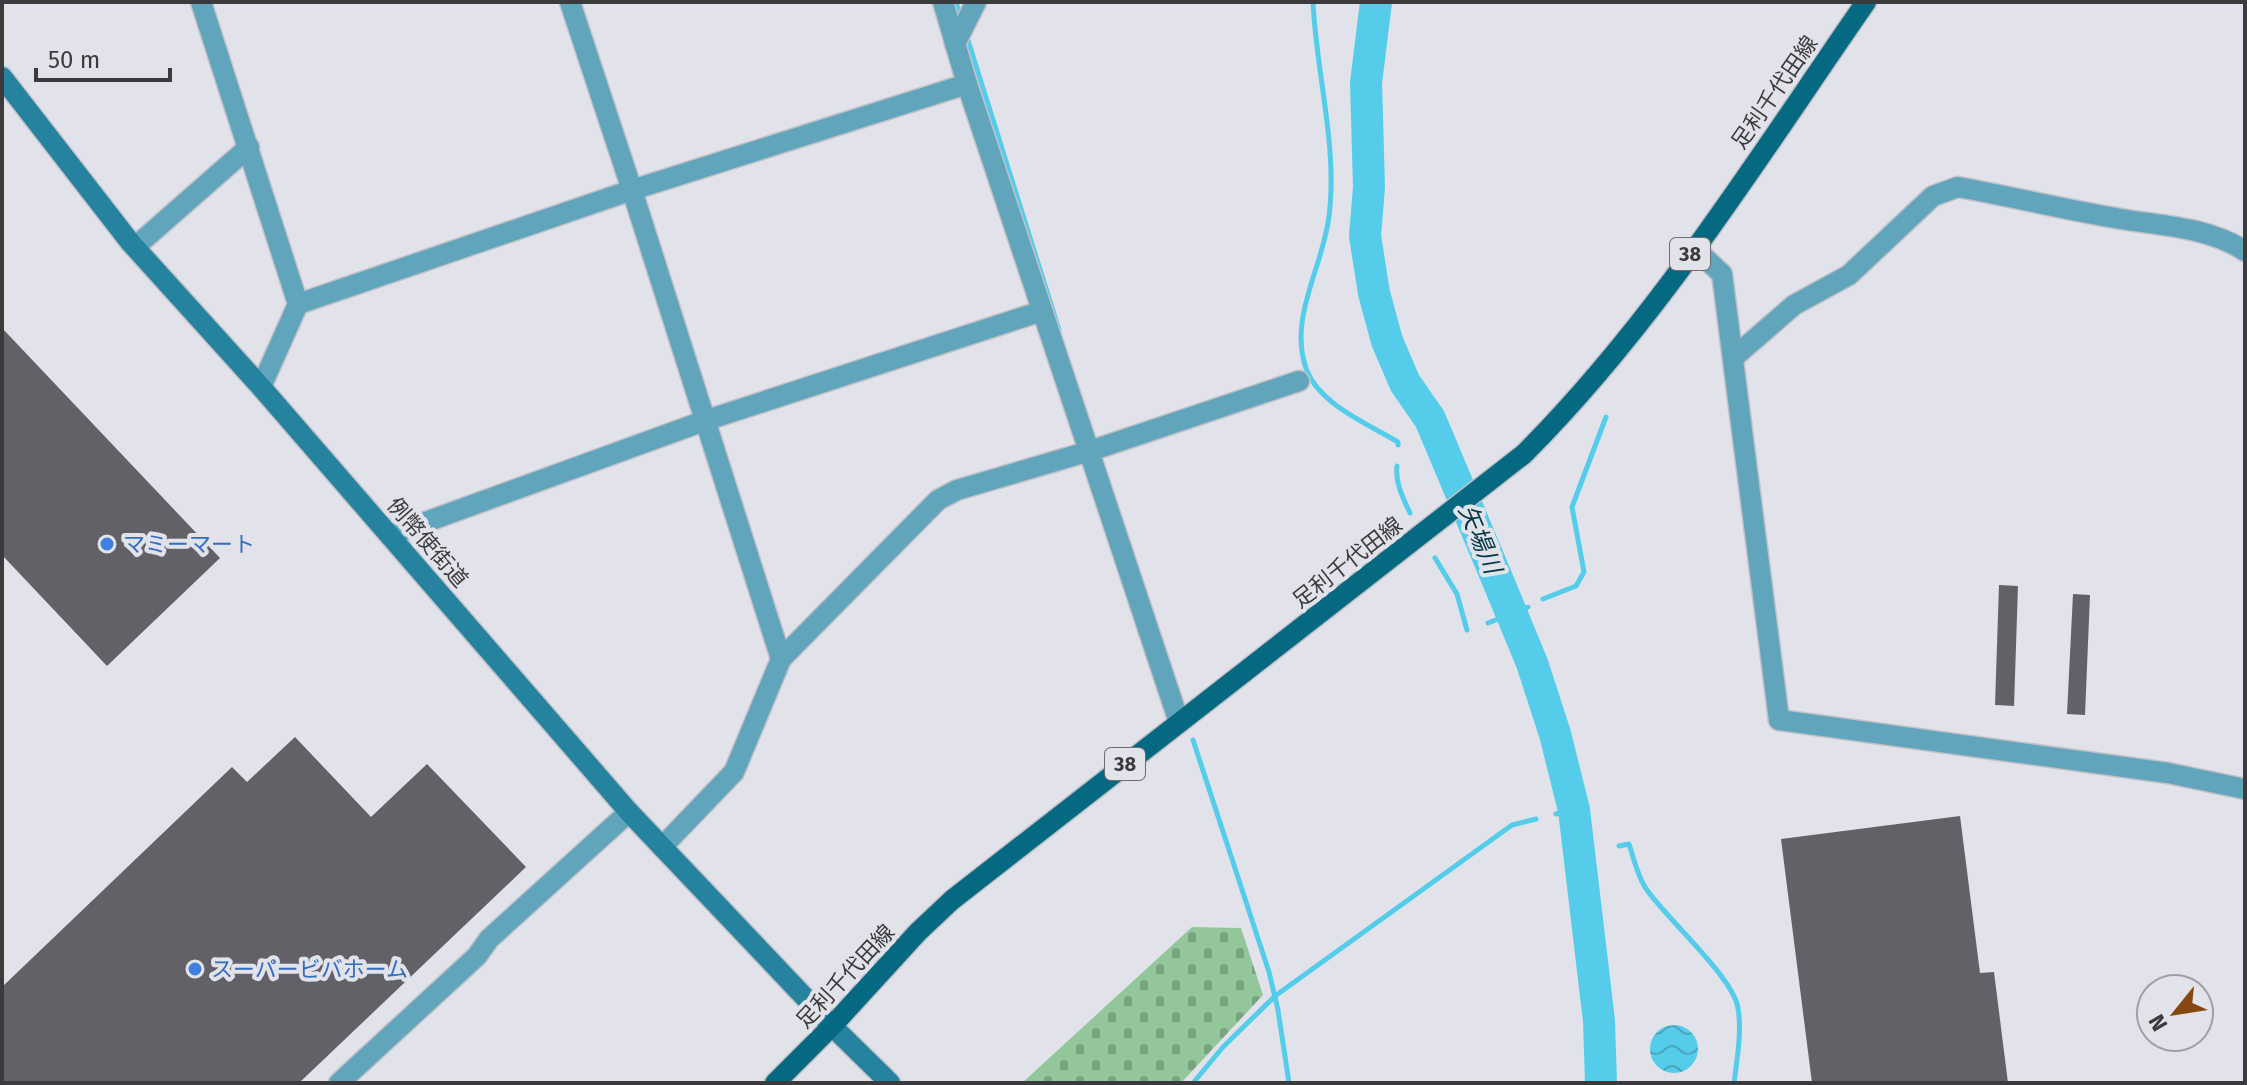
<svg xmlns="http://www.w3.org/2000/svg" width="2247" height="1085" viewBox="0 0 2247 1085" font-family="'Fira Sans','Noto Sans JP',sans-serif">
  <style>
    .cemetery { fill: url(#cemetery-stones) }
    .water { fill: url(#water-waves) }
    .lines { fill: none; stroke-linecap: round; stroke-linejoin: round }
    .stream { stroke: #55cce9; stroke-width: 5 }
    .river { stroke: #55cce9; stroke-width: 32 }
    .building { fill: #616167 }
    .minor-casing { stroke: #c1c1c8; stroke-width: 23 }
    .tertiary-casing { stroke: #c1c1c8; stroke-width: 23 }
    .secondary-casing { stroke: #c1c1c8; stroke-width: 23 }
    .primary-casing { stroke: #c1c1c8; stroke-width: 23 }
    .minor { stroke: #61a5bd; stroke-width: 20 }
    .tertiary { stroke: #61a5bd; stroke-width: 20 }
    .secondary { stroke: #26839f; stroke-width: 20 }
    .primary { stroke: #066982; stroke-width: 20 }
    .shop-dot { fill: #3f7fe0; stroke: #e2e3ea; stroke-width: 3 }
    .labels { text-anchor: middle; stroke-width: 8; stroke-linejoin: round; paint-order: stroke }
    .shield { fill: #e2e3ea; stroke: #6d6d72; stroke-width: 2 }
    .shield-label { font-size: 20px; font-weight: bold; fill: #3b3b3e }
    .street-label { font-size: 22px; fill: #3b3b3e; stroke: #e2e3ea }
    .shop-label { font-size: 22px; fill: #366cbe; stroke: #e2e3ea; text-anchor: start }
    .water-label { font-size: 24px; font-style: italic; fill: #003743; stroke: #e2e3ea }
  </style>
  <defs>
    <pattern id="cemetery-stones" width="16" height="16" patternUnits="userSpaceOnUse" patternTransform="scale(2)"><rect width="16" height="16" fill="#93c79b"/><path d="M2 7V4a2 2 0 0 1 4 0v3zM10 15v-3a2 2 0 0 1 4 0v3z" fill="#79a380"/></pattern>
    <pattern id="water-waves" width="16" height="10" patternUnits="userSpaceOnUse" patternTransform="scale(2)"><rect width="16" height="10" fill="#55cce9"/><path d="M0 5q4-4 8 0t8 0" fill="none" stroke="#48a7be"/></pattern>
  </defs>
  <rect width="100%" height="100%" fill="#e2e3ea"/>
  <polygon class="cemetery" points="1192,927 1241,928 1263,995 1181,1083 1022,1083"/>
  <circle class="water" cx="1674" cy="1049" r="24"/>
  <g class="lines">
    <g class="stream">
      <polyline points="956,2 961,17"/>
      <path d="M1313,2c3,70 25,145 16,214 -6,52 -42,103 -22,155 14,34 61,53 91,71v3"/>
      <polyline points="966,34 1059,330"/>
      <path d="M1397,466c-2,17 6,32 13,47"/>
      <polyline points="1435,558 1457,594 1467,630"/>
      <polyline points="1543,599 1576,586 1584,572 1572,507 1606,417"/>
      <polyline points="1488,623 1528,607"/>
      <polyline points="1193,740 1269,972 1278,1010 1289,1083"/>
      <polyline points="1556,814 1574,810"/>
      <path d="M1619,846l10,-2c5,15 9,34 18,46 21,30 86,87 91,118 4,24 -1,51 -4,75"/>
      <polyline points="1579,852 1592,850"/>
      <polyline points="1193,1083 1223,1047 1275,996 1512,825 1536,819"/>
    </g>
    <polyline class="river" points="1376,2 1366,83 1369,187 1365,236 1374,293 1387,341 1405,383 1430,419 1491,564 1532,663 1555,734 1574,810 1599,1021 1601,1083"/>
  </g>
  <g class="building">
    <polygon points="2,328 220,558 107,666 2,555"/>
    <polygon points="1999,585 2018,586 2014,706 1995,705"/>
    <polygon points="2073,594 2090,595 2085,715 2067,714"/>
    <polygon points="295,737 371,817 427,764 526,867 299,1083 2,1083 2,987 232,767 247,782"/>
    <polygon points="1960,816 1980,973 1994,972 2008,1083 1812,1083 1781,839"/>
  </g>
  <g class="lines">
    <defs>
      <g id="minor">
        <polyline points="201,2 298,304 261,387"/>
        <polyline points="570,2 632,190 781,659"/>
        <polyline points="943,2 967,84 1179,722"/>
        <polyline points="955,44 976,2"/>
        <polyline points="135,247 249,147"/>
        <polyline points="298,304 632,190 967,84"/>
        <path d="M1733,358l61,-53 55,-30 84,-79 25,-9c55,10 109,23 163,32 42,7 87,8 124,32"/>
        <polyline points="390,535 704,421 1042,311"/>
        <polyline points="1779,720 2168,773 2245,789"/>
        <polyline points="662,847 734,772 781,659 938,500 957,490 1090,451 1299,381"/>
        <polyline points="339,1083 477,956 489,939 629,812"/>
      </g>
      <polyline id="tertiary" points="1694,248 1722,274 1779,720"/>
      <polyline id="secondary" points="2,77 130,242 261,387 629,812 832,1026 890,1083"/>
      <path id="primary" d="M775,1083l57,-57 86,-94 34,-32 572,-446c133,-133 235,-298 342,-452"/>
    </defs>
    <use href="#minor" class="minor-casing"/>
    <use href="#tertiary" class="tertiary-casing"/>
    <use href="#secondary" class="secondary-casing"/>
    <use href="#primary" class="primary-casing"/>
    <use href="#minor" class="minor"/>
    <use href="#tertiary" class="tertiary"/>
    <use href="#secondary" class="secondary"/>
    <use href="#primary" class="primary"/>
  </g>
  <g class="shop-dot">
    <circle cx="107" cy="544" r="8"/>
    <circle cx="195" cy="969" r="8"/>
  </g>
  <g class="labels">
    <g class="shield">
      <rect x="1670" y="238" width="40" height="32" rx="6"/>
      <rect x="1105" y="748" width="40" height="32" rx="6"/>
    </g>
    <g class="shield-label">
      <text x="1690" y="261">38</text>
      <text x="1125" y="771">38</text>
    </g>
    <g class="street-label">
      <text transform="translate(1774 92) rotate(-55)" y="8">足利千代田線</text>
      <text transform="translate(428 542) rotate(49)" y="8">例幣使街道</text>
      <text transform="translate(1347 562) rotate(-38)" y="8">足利千代田線</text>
      <text transform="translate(845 976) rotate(-47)" y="8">足利千代田線</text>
    </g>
    <g class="shop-label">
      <text x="123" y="552">マミーマート</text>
      <text x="211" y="977">スーパービバホーム</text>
    </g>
    <g class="water-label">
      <text transform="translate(1480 539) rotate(67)" y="8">矢場川</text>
    </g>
  </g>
  <rect width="2247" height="1085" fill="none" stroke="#3b3b3e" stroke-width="8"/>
  <g transform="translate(2175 1013) rotate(240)"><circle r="38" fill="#e2e3ea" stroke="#9fa0a5" stroke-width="2"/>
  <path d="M0-6L14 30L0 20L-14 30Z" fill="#874711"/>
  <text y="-12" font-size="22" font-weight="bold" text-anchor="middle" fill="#3b3b3e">N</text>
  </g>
  <path d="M36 68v12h134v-12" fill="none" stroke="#3b3b3e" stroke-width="4"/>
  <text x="48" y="68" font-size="24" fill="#3b3b3e" stroke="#e2e3ea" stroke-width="6" paint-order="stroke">50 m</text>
</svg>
